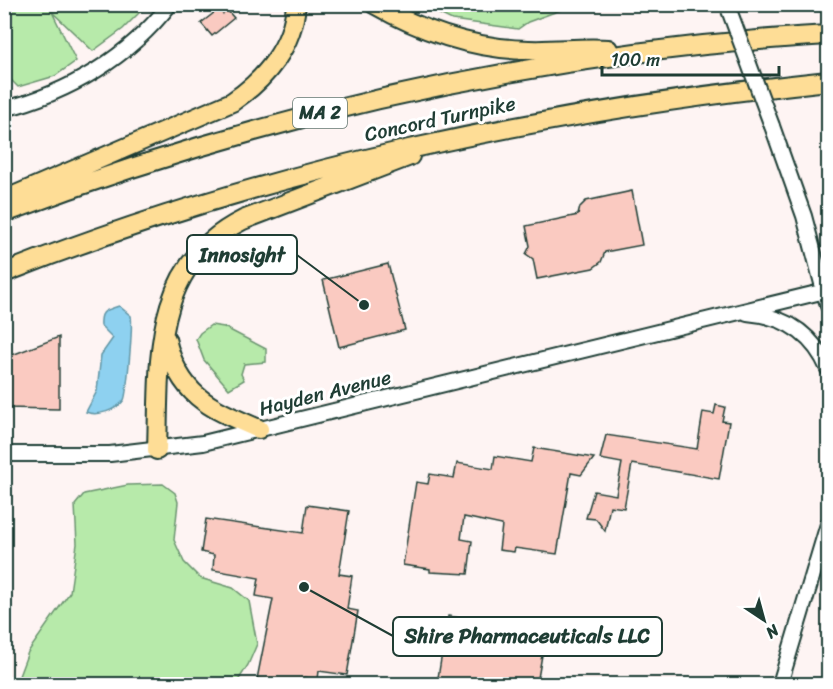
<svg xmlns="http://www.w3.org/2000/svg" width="833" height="689" font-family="Sriracha,sans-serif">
	<rect width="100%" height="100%" fill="#fef4f3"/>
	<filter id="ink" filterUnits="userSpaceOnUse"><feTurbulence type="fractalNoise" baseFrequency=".0167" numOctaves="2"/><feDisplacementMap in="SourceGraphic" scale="12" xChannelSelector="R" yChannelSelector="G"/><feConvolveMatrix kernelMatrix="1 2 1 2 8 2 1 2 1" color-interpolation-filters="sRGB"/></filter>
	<g filter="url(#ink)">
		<!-- green -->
		<path fill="#b7eaaa" stroke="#6b946f" stroke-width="1.5" d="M5,4H147V5L123,29L93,51L52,12L76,61L55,76L18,87L5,74Z
			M421,5V4L574,5L528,22L518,29L452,20Z
			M211,325L224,327L266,349V362L244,364L241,374L244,380L229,389L204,360L196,339L200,333Z
			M163,484L175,493L178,502L174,540L184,562L200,578L233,588L249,601L257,644L248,665L236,684H16L28,652L70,592L77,544L75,505L84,494L128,485Z"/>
		<!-- water -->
		<path fill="#8ed1f0" stroke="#6296a5" stroke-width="1.5" d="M119,306L131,316C133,326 127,394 124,400C117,410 97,417 86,412L97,391L101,355L113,338L101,326C100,310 105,311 119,306Z"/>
		<!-- building -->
		<path fill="#facac1" stroke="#1f3d34" stroke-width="1.5" d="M219,9L223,14L227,10L234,18L212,36L201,23Z
			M632,191L642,245L605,252L601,262L593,268L537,279L533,259L526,254L530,246L526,226L578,215L580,207L586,201Z
			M388,264L405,330L339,347L323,280Z
			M59,337V409L4,408V358Z
			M716,405L725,407L722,421L729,422L719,479L632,464L624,508L610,506L605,531L596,519L586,518L594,491L616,495L622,463L600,459L606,435L697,449L703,412L714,414Z
			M534,448L594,458L581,475L571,473L557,554L515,548L514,552L499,550L502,525L464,517L461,539L472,541L468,574L430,572V569L403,565L416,482L428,484L430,474L454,478L457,463L493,469L495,456L531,462Z
			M307,505L349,511L339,574L352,576L347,609L358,611L347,675L319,671L318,679L304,677L303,684H273L274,681L257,679L273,599L256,596L259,578L213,570L214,555L201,552L206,519L303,533Z
			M448,616L546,632L537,684H437Z"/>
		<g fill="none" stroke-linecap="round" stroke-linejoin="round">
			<!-- secondary casing -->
			<g stroke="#1f3d34" stroke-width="18">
				<path id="secondary" d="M4,109C69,93 129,57 170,4
					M772,126L804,216L828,306
					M747,313C785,316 813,334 828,369
					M4,454H110L203,443L825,291
					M780,684L828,524"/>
			</g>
			<!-- highway casing -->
			<g stroke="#1f3d34" stroke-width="22">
				<path id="highway" d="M374,4C421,31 475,49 529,50C556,51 582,47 608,49
					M4,200L232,102C266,79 293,46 296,4
					M4,213C269,113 546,51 828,35
					M4,273C269,168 546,111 828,81
					M166,339C179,396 210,408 259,429
					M157,450C160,362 150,266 243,220L410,156"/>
			</g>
			<!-- secondary -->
			<use href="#secondary" stroke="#fff" stroke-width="14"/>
			<!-- highway -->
			<use href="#highway" stroke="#fedd96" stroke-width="18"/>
			<!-- secondary-bridge casing -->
			<g stroke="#1f3d34" stroke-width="18" stroke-linecap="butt">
				<path id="secondary-bridge" d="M729,10L772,126"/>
			</g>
			<!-- secondary-bridge -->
			<use href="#secondary-bridge" stroke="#fff" stroke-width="14"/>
		</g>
	</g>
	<g text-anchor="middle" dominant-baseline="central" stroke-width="6" stroke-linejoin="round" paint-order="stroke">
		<!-- shield labels -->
		<rect fill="#fff" stroke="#627771" stroke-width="1.5" x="293" y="98" width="54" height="30" rx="4.5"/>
		<g font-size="18" font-weight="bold" fill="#1f3d34">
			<text x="320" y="113">MA 2</text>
		</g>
		<!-- street labels -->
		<g font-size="20" fill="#1f3d34" stroke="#fff">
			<text transform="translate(440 119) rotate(-12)">Concord Turnpike</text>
			<text transform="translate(325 393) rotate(-14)">Hayden Avenue</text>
		</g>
	</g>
	<!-- callouts -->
	<path fill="none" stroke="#1f3d34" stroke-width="2" d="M364 305L297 255M304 587L393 636"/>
	<g fill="#1f3d34" stroke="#fff" stroke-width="2">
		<circle cx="364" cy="305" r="6"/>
		<circle cx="304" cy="587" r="6"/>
	</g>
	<g fill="#fff" stroke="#1f3d34" stroke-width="2">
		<rect x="187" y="235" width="110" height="39" rx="6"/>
		<rect x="393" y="617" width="269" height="39" rx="6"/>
	</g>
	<g font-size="21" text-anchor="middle" font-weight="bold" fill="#1f3d34">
		<text x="242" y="262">Innosight</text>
		<text x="527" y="643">Shire Pharmaceuticals LLC</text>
	</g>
	<!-- margin -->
	<rect width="833" height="689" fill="none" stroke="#fff" stroke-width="24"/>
	<rect x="12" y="12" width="809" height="665" fill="none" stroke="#1f3d34" stroke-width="2" filter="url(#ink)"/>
	<!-- north arrow -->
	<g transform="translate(764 620) rotate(144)" stroke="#ffffff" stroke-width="4.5" paint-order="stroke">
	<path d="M0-4.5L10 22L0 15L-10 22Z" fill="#1f3d34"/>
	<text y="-9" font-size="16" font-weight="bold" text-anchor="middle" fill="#1f3d34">N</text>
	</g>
	<!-- scale -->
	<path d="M602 66v9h177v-9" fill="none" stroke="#1f3d34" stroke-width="3"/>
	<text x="611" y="66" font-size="18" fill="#1f3d34" stroke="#ffffff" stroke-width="4.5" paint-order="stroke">100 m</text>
</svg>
